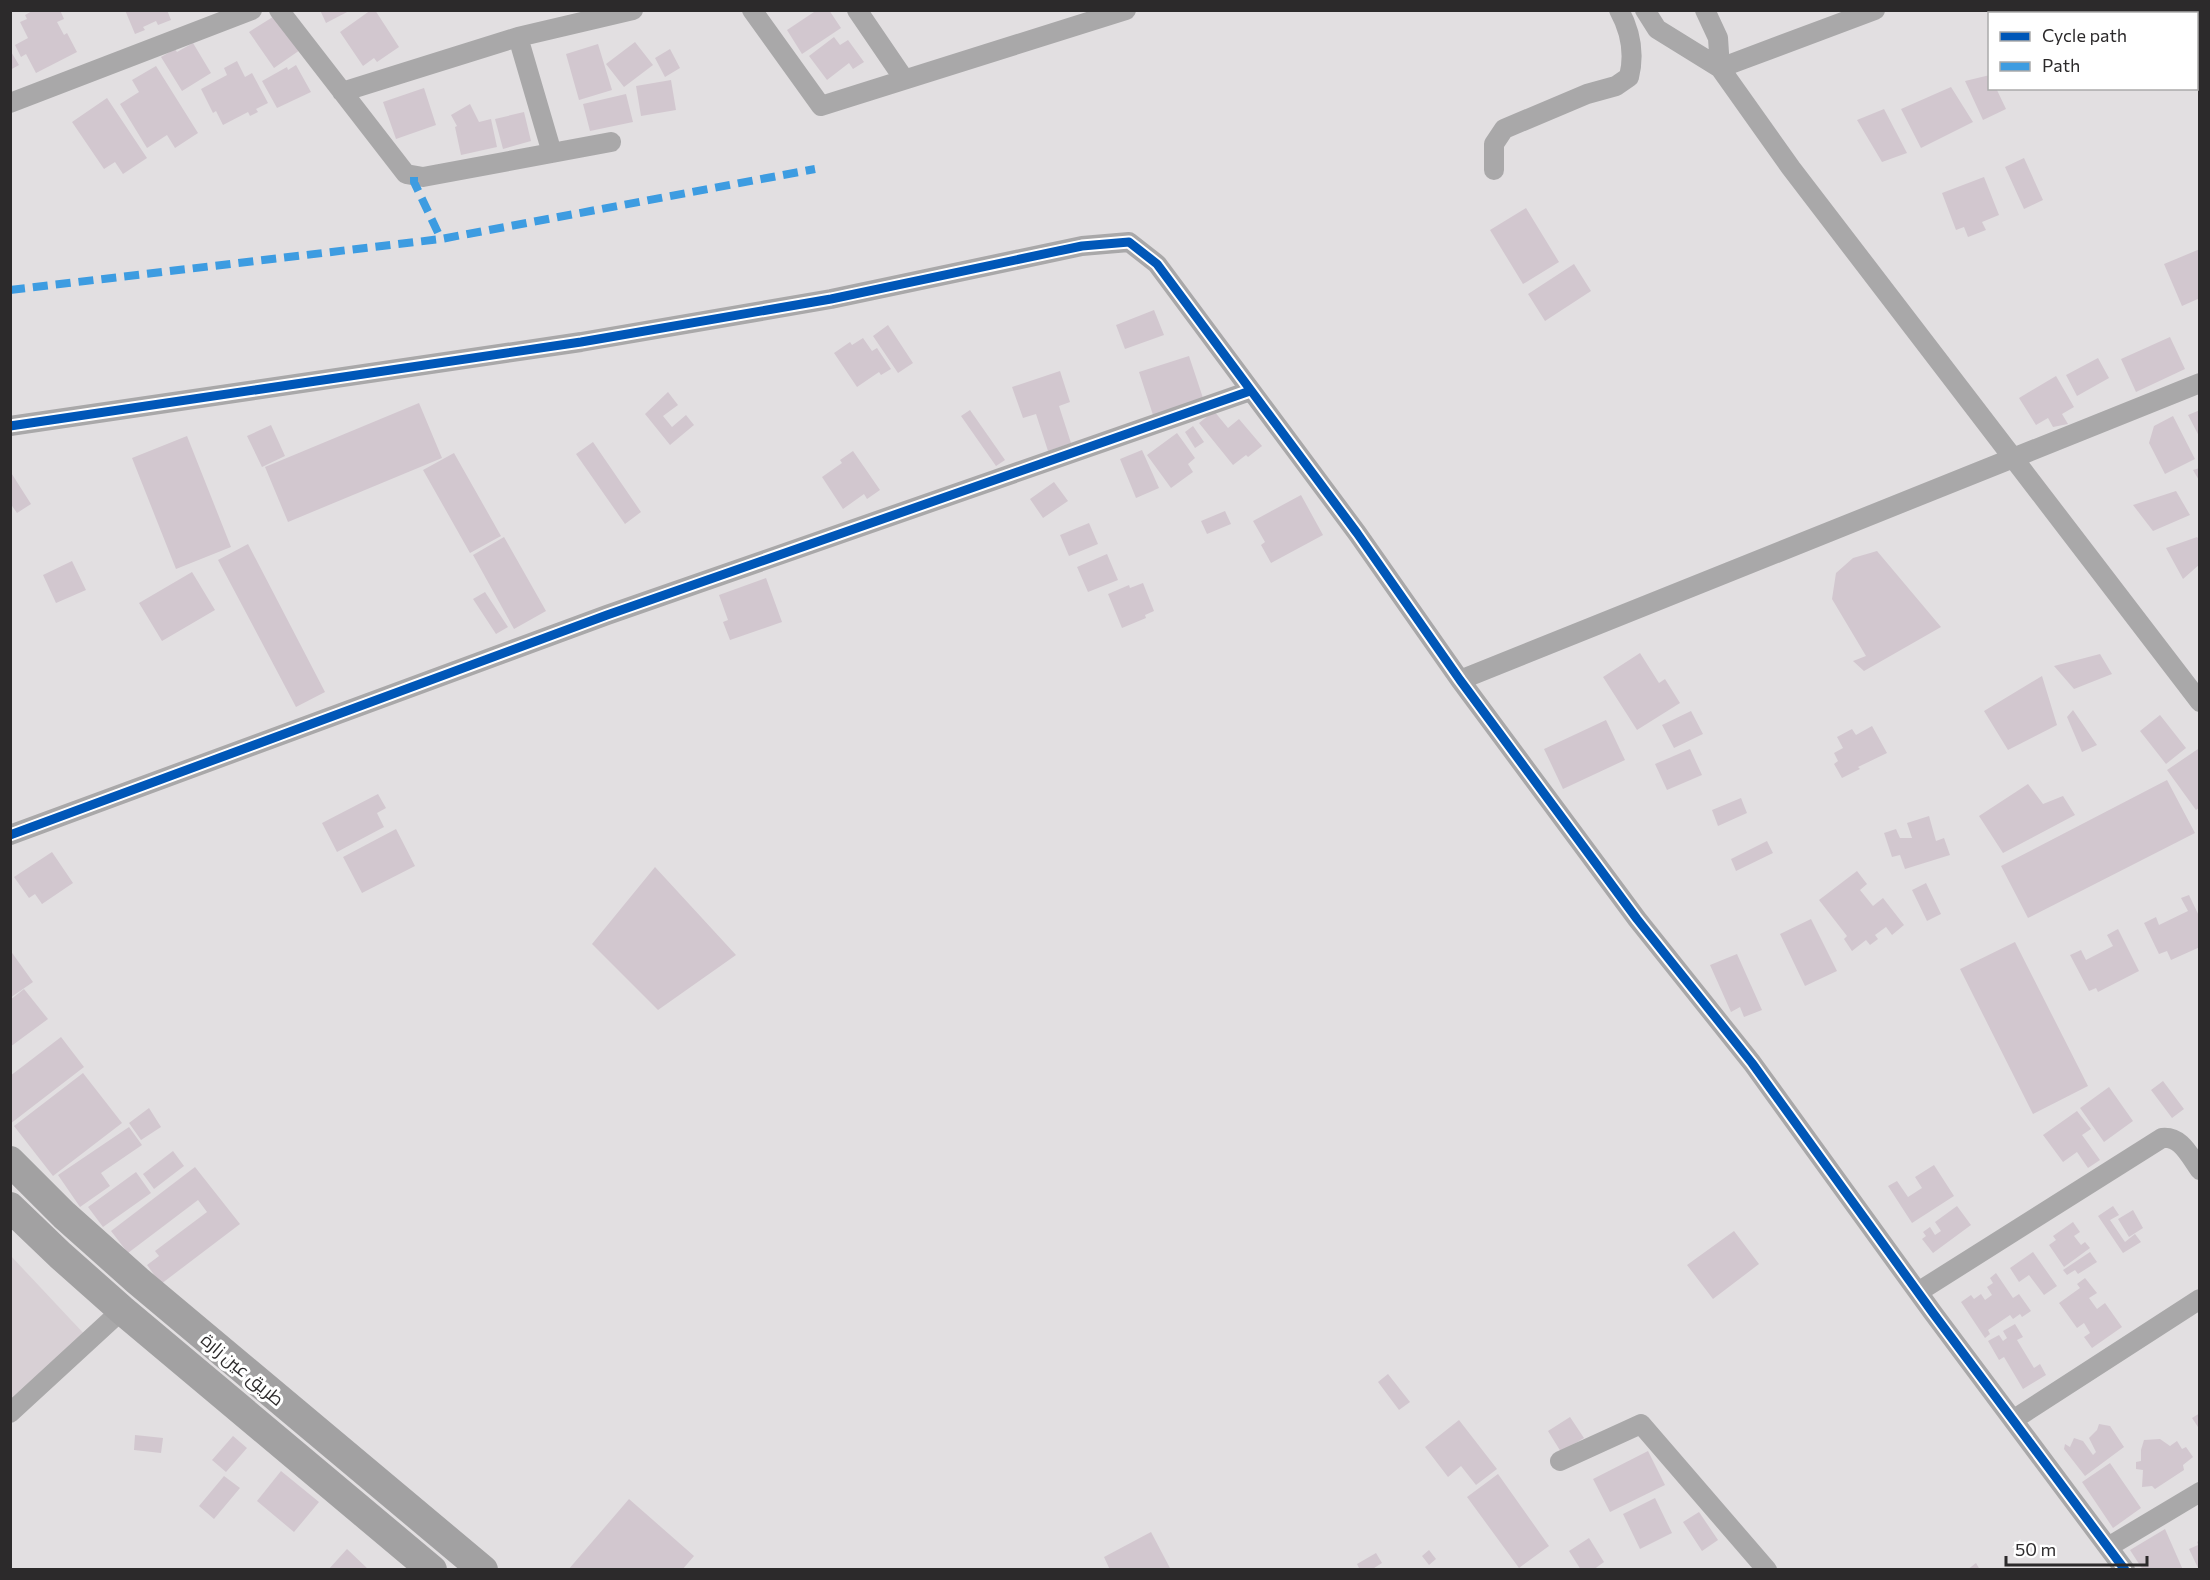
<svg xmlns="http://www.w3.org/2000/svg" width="2210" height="1580" font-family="Commissioner,Cairo,sans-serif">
	<rect width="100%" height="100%" fill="#e2dfe1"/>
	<!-- built -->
	<path fill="#d8d0d5" d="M10,1255L87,1337L10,1406Z"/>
	<!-- building -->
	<path fill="#d2c7cf" d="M34,10H60L64,19L57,22L64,35L67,33L77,52L36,73L26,54L21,57L15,45L28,38L20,22L27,19L25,15Z
		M125,10H167L171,20L158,25L156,21L143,27L145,30L135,34Z
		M320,10H351L326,23Z
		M371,10H375L399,47L377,62L374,58L363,66L340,32Z
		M817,10H829L841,28L802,54L787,30Z
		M276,15L300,50L274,68L249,32Z
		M834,37L840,45L848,40L864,62L853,69L849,63L827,80L809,56Z
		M635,42L653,65L624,87L606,64Z
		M193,43L211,73L182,91L161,57L175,49L177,52Z
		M598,44L612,90L579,100L566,54Z
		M670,49L680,68L665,77L655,58Z
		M10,50L19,65L10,70Z
		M237,61L245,77L252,73L268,103L256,109L258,112L250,116L248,112L223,125L216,111L213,113L201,89L227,75L224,68Z
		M296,65L311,92L277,108L262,81L287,67L288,70Z
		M156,66L198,133L175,148L167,135L147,148L120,104L139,92L132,80Z
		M1990,75V88H1996L2006,109L1983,120L1965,81Z
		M671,80L676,110L641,116L636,86Z
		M1951,87L1973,122L1921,148L1901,109Z
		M424,88L436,125L396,139L383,102Z
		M626,94L633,122L590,131L583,104Z
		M107,98L147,158L123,174L115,162L104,169L72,122Z
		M470,104L479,122L491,119L497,147L461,155L455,127L457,126L451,115Z
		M1884,109L1907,153L1882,162L1857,120Z
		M524,112L531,141L503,149L495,119Z
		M2024,158L2043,200L2024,209L2005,167Z
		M1984,177L1999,215L1982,222L1986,230L1968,237L1964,227L1956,230L1942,193Z
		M1526,208L1559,262L1523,284L1490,230Z
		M2200,249V298L2182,306L2164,264Z
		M1574,264L1591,291L1545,321L1528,294Z
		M1154,310L1164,335L1125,349L1116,325Z
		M888,325L913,363L898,373L873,336Z
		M2170,337L2185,369L2136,392L2121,359Z
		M863,338L872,351L877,348L891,369L881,375L879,372L857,387L834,353L850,342L852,345Z
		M1189,356L1203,398L1153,415L1139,372Z
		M2098,358L2109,378L2077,396L2066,375Z
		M1060,371L1070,402L1059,406L1071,443L1048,451L1036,414L1023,418L1012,387Z
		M2056,376L2074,407L2062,414L2068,424L2053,427L2048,418L2036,425L2019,398Z
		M668,392L678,405L663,416L672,427L686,415L694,425L670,445L645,414Z
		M419,403L442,458L288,522L265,467Z
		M970,410L1005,460L996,466L961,416Z
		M2200,410V438L2188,415Z
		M1214,411L1228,428L1239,419L1262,446L1248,457L1246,455L1233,465L1199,423Z
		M2173,416L2195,459L2165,474L2149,443L2154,426Z
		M271,425L285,456L262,467L247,436Z
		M1193,426L1204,442L1195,448L1185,432Z
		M1177,433L1195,458L1188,464L1193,472L1171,488L1147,455Z
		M187,436L231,547L176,569L132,458Z
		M593,442L641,512L625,524L576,454Z
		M1142,450L1159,488L1136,498L1120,459Z
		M853,451L880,490L867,499L864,494L843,509L822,477L842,463L840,460Z
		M454,453L501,536L470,553L423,470Z
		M2200,468V482L2193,470Z
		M10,471L31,504L17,513L10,503Z
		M1054,482L1068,501L1043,518L1030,499Z
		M2176,491L2190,515L2153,531L2133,505Z
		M1301,495L1323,535L1271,563L1261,545L1265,542L1253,521Z
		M1225,511L1231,524L1207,534L1201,521Z
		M1089,523L1098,544L1069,556L1060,535Z
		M504,537L546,611L514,629L473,555Z
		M2197,537L2200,541V564L2183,579L2166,548Z
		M248,544L325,692L296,707L218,560Z
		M1877,551L1941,627L1864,671L1853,661L1866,656L1832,599L1836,573L1853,558Z
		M1107,554L1118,580L1088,592L1077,567Z
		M72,561L86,590L56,603L43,575Z
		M192,572L215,610L162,641L139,603Z
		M766,578L782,622L730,640L723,622L728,620L719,595Z
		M1143,583L1154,611L1145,615L1146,618L1122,628L1108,594L1129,585L1130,588Z
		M485,592L508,627L496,634L473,599Z
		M1640,653L1659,683L1665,679L1680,703L1637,730L1603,677Z
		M2100,654L2112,674L2074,689L2054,666Z
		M2042,676L2057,725L2008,750L1984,711Z
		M2073,710L2097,745L2082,752L2067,717Z
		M1691,711L1703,734L1674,748L1662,725Z
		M2160,715L2186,748L2166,764L2140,731Z
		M1606,720L1625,760L1563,789L1544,749Z
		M1872,726L1887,753L1858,767L1860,769L1842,778L1834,764L1838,761L1834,753L1843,748L1837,737L1852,729L1856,735Z
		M1690,749L1702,775L1667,790L1655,764Z
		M2198,749L2200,751V807L2196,810L2167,770Z
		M2167,780L2195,833L2028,918L2001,866Z
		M2028,784L2043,804L2063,796L2075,815L2003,853L1979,816Z
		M378,794L386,808L377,813L384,827L337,852L322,823Z
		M1741,798L1747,813L1718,826L1712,810Z
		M1929,816L1936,841L1944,838L1950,855L1905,869L1900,855L1892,857L1884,833L1896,829L1900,838H1912L1907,823Z
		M396,829L415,866L362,893L343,857Z
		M1767,841L1773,853L1736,871L1731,859Z
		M52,852L73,883L42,904L35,894L29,898L14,877Z
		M655,867L736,955L658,1010L592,944Z
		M1857,871L1867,884L1860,890L1873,906L1883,898L1904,925L1892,935L1886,927L1875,935L1878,939L1870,945L1866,940L1852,951L1844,939L1847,936L1819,900Z
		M1926,883L1941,914L1927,921L1912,890Z
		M2189,895L2200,918V947L2171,960L2167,951L2159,954L2144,923L2156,917L2159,925L2188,911L2181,898Z
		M1811,919L1837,971L1805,986L1780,934Z
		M2118,929L2139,971L2098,992L2096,988L2089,991L2070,955L2081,950L2086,960L2113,946L2107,935Z
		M2015,942L2088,1086L2033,1114L1960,969Z
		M10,950L33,982L10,998Z
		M1737,954L1762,1010L1744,1017L1740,1007L1731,1012L1710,965Z
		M24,989L48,1019L10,1047V1000Z
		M61,1037L84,1067L10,1124V1076Z
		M83,1073L122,1123L53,1176L14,1126Z
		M2163,1081L2184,1109L2172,1118L2151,1090Z
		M2109,1087L2133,1121L2104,1142L2080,1108Z
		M149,1108L161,1127L141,1140L129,1123Z
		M2077,1111L2091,1129L2082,1135L2100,1160L2088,1168L2077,1152L2063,1162L2043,1135Z
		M129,1127L142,1145L101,1173L110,1186L80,1207L58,1175Z
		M173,1151L184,1166L154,1189L143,1174Z
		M1934,1165L1954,1196L1912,1223L1888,1186L1897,1181L1908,1197L1922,1188L1915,1177Z
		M195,1167L240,1224L161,1284L147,1265L159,1256L155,1251L207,1212L198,1200L128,1253L111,1231Z
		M136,1172L151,1193L103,1227L88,1207Z
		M1957,1206L1971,1225L1933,1253L1922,1239L1926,1236L1923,1232L1930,1227L1935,1235L1941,1231L1935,1222Z
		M2113,1206L2119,1215L2110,1220L2125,1242L2135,1234L2141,1242L2123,1253L2098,1216Z
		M2133,1210L2143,1228L2129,1237L2118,1219Z
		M2073,1222L2080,1232L2074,1236L2081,1245L2085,1242L2090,1248L2064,1267L2049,1245L2056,1240L2053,1236Z
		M1734,1231L1759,1264L1713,1299L1687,1265Z
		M2033,1252L2057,1286L2044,1295L2029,1275L2019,1282L2010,1268Z
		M2090,1252L2097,1262L2078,1274L2075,1270L2067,1275L2063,1270Z
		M1996,1273L2013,1298L2019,1294L2031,1311L2022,1317L2020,1314L2013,1319L2010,1315L1988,1330L1990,1334L1985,1338L1961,1302L1971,1295L1974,1299L1981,1294L1985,1300L1992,1295L1987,1287L1993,1283L1990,1278Z
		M2085,1278L2097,1293L2089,1298L2097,1309L2105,1303L2122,1327L2092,1348L2084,1337L2090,1333L2084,1323L2077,1328L2059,1303L2080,1288L2077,1284Z
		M2015,1324L2023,1337L2017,1340L2034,1368L2040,1364L2046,1375L2023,1389L2004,1357L1999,1360L1988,1341L1999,1335L2003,1341L2007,1338L2003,1331Z
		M1388,1374L1410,1402L1399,1410L1378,1382Z
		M2200,1413V1430L2192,1418Z
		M1570,1417L1584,1438L1561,1452L1548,1431Z
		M1459,1420L1497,1469L1476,1485L1461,1466L1448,1477L1425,1447Z
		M2099,1424L2110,1426L2124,1447L2085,1476L2064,1449L2065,1444L2070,1447L2074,1438L2083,1441L2093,1455L2096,1452L2089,1438L2097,1430Z
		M135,1435L163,1438L161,1453L134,1450Z
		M233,1436L247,1448L226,1472L212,1460Z
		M2160,1439L2170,1446L2177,1441L2182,1449L2186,1447L2193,1457L2183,1465L2184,1470L2155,1489L2152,1486L2142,1487L2143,1470L2136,1469V1462L2141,1461V1450L2144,1440Z
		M1648,1451L1665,1485L1610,1512L1593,1479Z
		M2110,1463L2141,1508L2113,1528L2082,1482Z
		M281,1471L319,1502L294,1532L257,1501Z
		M1498,1474L1549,1546L1519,1568L1467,1497Z
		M224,1476L240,1488L214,1519L199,1506Z
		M1655,1498L1672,1533L1640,1549L1623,1514Z
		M629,1499L694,1556L682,1570H568Z
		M1699,1512L1718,1540L1702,1551L1683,1522Z
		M2165,1529L2183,1570H2143L2130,1550Z
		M1151,1532L1171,1570H1110L1104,1557Z
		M1589,1538L1604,1562L1593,1570H1581L1569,1551Z
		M2200,1540V1570H2199L2189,1549L2198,1545L2197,1542Z
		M347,1549L369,1570H328Z
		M1429,1550L1436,1559L1429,1565L1422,1556Z
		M1376,1553L1382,1563L1371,1570H1360L1357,1564Z
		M1976,1563L1980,1570H1967Z"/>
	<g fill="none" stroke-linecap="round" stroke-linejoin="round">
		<!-- street -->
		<path stroke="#a9a8a9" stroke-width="20" d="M279,10L406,174L423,177L611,142
			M752,10L821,106L1126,10
			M857,10L904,79
			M1645,10L1657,29L1720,68L1791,168L2200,702
			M1705,10L1718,38L1720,68
			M518,37L552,153
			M1720,68L1875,10
			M342,92L518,37L633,10
			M10,103L252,10
			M1494,170V144L1504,129L1587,94L1616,86L1629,77C1635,53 1631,32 1619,10
			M10,426L581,342L831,299L1082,246L1129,242L1157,264L1357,533L1460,680L1637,919L1752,1063L1933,1313L2125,1570
			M1460,680L2200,383
			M10,835L607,615L1250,391
			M1918,1292L2162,1138C2181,1136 2189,1155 2200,1170
			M10,1413L122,1310
			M2013,1420L2200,1299
			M1560,1461L1641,1424L1767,1570
			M2108,1547L2200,1492"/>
		<!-- primary -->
		<path stroke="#a2a1a2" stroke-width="30" d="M10,1161L64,1215L138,1281L483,1570
			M10,1207L60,1255L122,1310L432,1570"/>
		<!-- quiet -->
		<path stroke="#3d9ce1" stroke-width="8" stroke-dasharray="15 8" stroke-linecap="butt" d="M414,177V182L441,239
			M10,290L441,239L815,169"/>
		<!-- cycleway casing -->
		<g stroke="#fff" stroke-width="13">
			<path id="cycleway" d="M10,426L581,342L831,299L1082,246L1129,242L1157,264L1357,533L1460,680L1637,919L1752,1063L1933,1313L2125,1570
				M10,835L607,615L1250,391"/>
		</g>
		<!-- cycleway -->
		<use href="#cycleway" stroke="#0057b8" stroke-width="9"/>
	</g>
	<g text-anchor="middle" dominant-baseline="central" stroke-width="6" stroke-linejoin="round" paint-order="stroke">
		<!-- street labels -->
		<g font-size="18" fill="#2c2a2b" stroke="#fff">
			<text transform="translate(243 1369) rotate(40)">طريق عين زارة</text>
		</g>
	</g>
	<!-- border -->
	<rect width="2210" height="1580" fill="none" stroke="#2c2a2b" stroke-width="24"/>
	<!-- legend -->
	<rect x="1988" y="12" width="210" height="78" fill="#ffffff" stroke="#abaaaa" stroke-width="1.5"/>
	<rect x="2000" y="32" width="30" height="9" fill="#0057b8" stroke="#abaaaa" stroke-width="1.5"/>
	<text x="2042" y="42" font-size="18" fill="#2c2a2b">Cycle path</text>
	<rect x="2000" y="62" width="30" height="9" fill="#3d9ce1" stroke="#abaaaa" stroke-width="1.5"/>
	<text x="2042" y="72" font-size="18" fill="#2c2a2b">Path</text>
	<!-- scale -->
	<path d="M2006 1556v9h141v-9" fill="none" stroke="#2c2a2b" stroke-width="3"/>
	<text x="2015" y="1556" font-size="18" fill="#2c2a2b" stroke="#ffffff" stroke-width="4.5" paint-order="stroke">50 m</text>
</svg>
